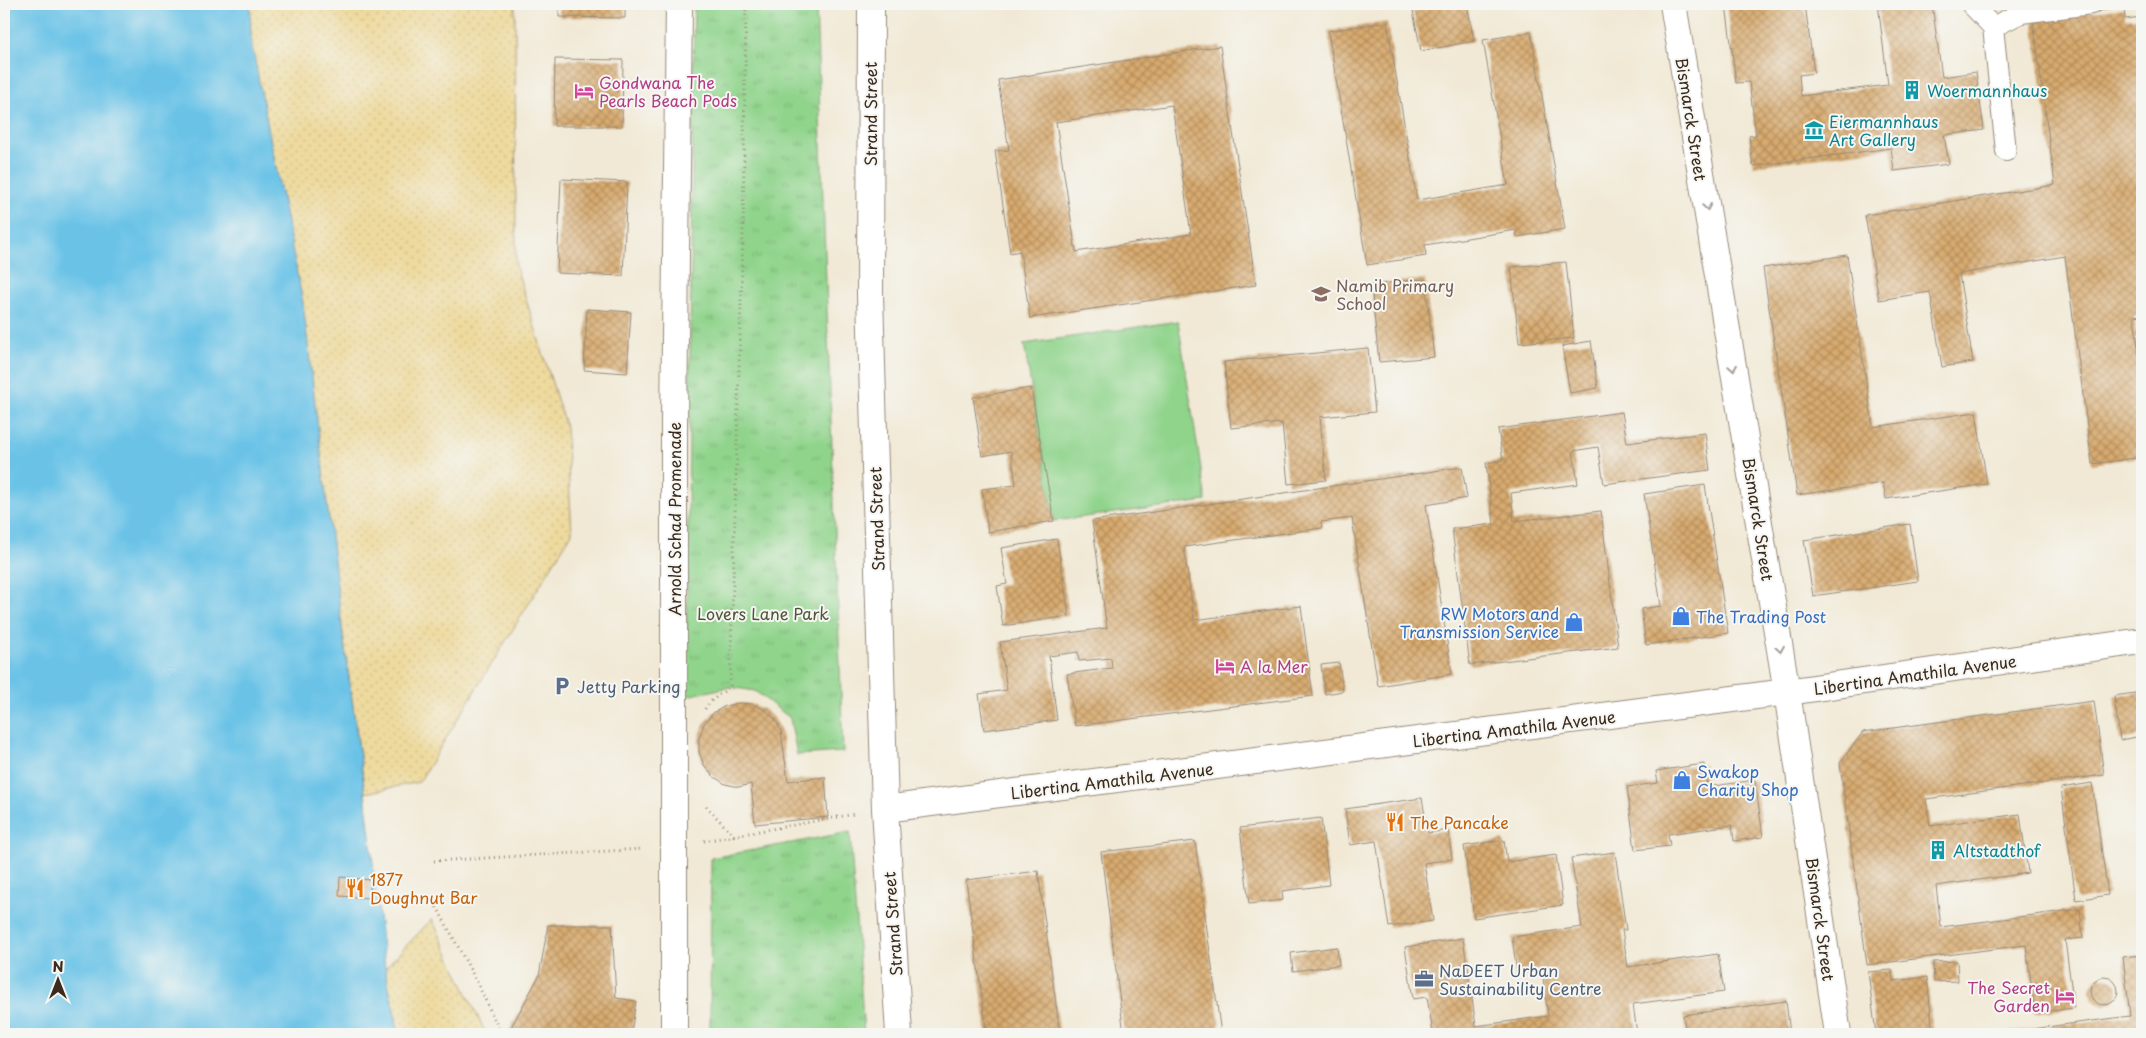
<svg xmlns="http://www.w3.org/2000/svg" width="2146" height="1038" font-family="'Playpen Sans',sans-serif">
	<defs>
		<pattern id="sand-dots" width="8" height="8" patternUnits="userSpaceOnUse" patternTransform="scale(1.25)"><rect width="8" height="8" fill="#eeda9e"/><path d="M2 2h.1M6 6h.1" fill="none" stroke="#cdbb88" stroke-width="1.8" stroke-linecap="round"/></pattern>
		<pattern id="park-tufts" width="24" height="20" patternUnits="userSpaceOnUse" patternTransform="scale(1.25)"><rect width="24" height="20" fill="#90d48c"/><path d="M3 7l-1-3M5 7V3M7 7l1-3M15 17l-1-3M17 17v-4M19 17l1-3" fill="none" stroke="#7db678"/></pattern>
		<pattern id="building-cross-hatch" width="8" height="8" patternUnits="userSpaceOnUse" patternTransform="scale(1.25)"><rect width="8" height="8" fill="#d8ab6f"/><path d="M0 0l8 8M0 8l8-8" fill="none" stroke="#b08b5b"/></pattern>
	</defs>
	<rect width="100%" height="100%" fill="#f6f6f2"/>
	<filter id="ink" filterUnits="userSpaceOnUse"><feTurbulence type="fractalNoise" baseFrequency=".02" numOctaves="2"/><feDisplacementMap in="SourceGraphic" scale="10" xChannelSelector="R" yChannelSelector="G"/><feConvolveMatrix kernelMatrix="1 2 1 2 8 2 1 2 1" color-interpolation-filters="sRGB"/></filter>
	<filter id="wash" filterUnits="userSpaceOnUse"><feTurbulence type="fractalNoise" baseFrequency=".0096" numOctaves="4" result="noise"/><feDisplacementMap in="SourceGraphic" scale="20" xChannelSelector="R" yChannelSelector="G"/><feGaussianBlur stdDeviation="1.12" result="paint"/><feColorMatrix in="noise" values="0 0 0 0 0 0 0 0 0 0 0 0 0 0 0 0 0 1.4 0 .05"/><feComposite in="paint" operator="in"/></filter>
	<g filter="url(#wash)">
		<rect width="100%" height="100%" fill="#f1e9d5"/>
		<!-- grass -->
		<path fill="#90d48c" stroke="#667f55" d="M1178,321L1206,501L1054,521L1024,344Z"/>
		<!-- sand -->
		<path fill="url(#sand-dots)" stroke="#94825e" d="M250,4H515L516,267L566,428L572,533L419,782L365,793L342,627L251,41Z
			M432,919L486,1034H399L385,968Z"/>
		<!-- park -->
		<path fill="url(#park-tufts)" stroke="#667f55" d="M694,4H816L843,752L797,755L790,718L755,691L730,687L686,696Z
			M850,832L864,1034H710L711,858Z"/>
		<!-- water -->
		<path fill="#6ac3e7" stroke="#527682" d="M4,4H250L251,41L303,303L342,627L365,793L385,968L399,1034H4Z"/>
		<g id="blocks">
			<!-- building -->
			<path fill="url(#building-cross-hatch)" fill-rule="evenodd" d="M559,4H625V18L559,17Z
				M1449,4H1467L1474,41L1421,51L1413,11Z
				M1726,4H1805L1814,73L1799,75L1801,96L1888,85L1878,4H1932L1942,77L1976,72L1984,130L1944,135L1949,164L1894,171L1891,148L1753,166L1749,136L1756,135L1749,82L1736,83Z
				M2124,8L2125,19L2142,17V315L2134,316L2142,379V457L2092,464L2065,256L1959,274L1973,362L1942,367L1930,292L1879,300L1865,215L2055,185L2033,19Z
				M1387,22L1417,200L1508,185L1483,40L1531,32L1565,229L1517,237L1516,230L1425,245L1426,256L1367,265L1328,31Z
				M1220,46L1256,285L1030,318L1020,251L1010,253L995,151L1009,150L998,80ZM1172,105L1191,234L1076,252L1056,122Z
				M555,59L623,60L622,126H554Z
				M561,179L627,182L623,276L557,273Z
				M1847,255L1873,427L1976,412L1987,484L1886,499L1883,483L1797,495L1763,268Z
				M1566,262L1574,338L1519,343L1511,267Z
				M1425,279L1434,357L1379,362L1371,285Z
				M587,309L631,312L627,373L584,370Z
				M1591,341L1598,388L1570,393L1562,346Z
				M1368,348L1375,412L1320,417L1326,480L1288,484L1282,423L1231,428L1224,362Z
				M1031,388L1054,521L988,532L982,489L1016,485L1011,451L982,456L973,397Z
				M1622,412L1627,443L1705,433L1710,470L1604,484L1598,447L1573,451L1578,484L1511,493L1514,521L1601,511L1618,647L1470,665L1452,529L1494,524L1486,463L1503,460L1498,429Z
				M1462,467L1467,498L1426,505L1452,674L1378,686L1352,518L1321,522L1322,528L1184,547L1194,620L1301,606L1313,696L1075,726L1067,674L1112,668L1111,658L1079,661L1078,652L1049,656L1057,720L984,730L979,694L1007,690L1000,642L1107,628L1092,521Z
				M1705,485L1728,633L1646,645L1641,609L1661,606L1644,494Z
				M1910,524L1918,581L1813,596L1804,540Z
				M1057,539L1069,616L1003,626L997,586L1007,584L1001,548Z
				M1339,663L1343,691L1325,694L1321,665Z
				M2142,692V736L2120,740L2114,696Z
				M2094,701L2104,775L1926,799L1930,826L2020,814L2028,873L1936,886L1941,927L2080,909L2083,938L2065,940L2074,1008L2035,1013L2026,945L1867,965L1840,763L1863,732Z
				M739,703L752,704L765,710L775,719L781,731L788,781L825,777L828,817L755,824L751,784L739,787L725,784L713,776L704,765L699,752V738L704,724L713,713L725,706Z
				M1704,764L1707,787L1755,780L1763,837L1734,841L1732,825L1668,834L1670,846L1635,850L1627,787L1658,783L1656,771Z
				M2092,783L2108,895L2076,900L2061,788Z
				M1422,798L1428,833L1448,830L1452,859L1424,863L1433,921L1389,927L1376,841L1350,845L1345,809Z
				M1321,818L1329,885L1282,891L1283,900L1249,904L1240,828Z
				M1504,840L1507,862L1556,855L1563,905L1474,918L1464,846Z
				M1195,841L1221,1034H1124L1101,852Z
				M1615,852L1626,930H1622L1628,967L1718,954L1724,992L1633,1004L1637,1034H1429L1433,1033L1427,997L1413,999L1405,947L1463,938L1476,1026L1548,1016L1542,970L1517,974L1512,937L1582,927L1571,858Z
				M1038,871L1060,1034H987L966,880Z
				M340,877L371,880L369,898L339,896Z
				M548,925H612L616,998L636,1001L631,1034H513L509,1031L539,976Z
				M1337,947L1339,965L1293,971L1291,953Z
				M2142,955V1034H1994L2130,1016L2123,957Z
				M1957,961L1958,981L1934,982L1933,962Z
				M1892,970L1893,981L1927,977L1933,1034H1876L1868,972Z
				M2090 991a14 14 0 1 1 28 0a14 14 0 1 1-28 0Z
				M1786,1001L1790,1034H1686L1683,1015Z"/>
		</g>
	</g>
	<g filter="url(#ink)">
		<use href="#blocks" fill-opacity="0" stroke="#968a7a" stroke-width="1"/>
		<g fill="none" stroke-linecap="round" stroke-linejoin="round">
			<!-- pedestrian casing -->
			<g stroke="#968a7a" stroke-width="22">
				<path id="pedestrian" d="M1971,4L1993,27L2021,13L2091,4
					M1993,27L2006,151"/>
			</g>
			<!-- minor casing -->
			<g stroke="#968a7a" stroke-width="28">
				<path id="minor" d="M871,4L870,295L885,809L899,1034
					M1673,4L1787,692L1838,1034
					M885,809L1787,692L2142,641
					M674,1034V422L679,4"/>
			</g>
			<!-- path -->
			<path stroke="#968a7a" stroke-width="3" stroke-dasharray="1 4" stroke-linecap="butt" d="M705,709L710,702L730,687L743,230L746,4
				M706,806L734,836
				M704,841L855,814
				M434,861L643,849
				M432,898L479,986L501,1034"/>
			<!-- pedestrian -->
			<use href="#pedestrian" stroke="#fff" stroke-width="20"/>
			<!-- minor -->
			<use href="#minor" stroke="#fff" stroke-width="26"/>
		</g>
		<!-- one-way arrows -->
		<defs><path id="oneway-chevron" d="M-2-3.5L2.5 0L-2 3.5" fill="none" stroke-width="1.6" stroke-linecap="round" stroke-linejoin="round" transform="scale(1.25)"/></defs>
		<g stroke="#a79f9a">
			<use href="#oneway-chevron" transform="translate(1707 207) rotate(81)"/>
			<use href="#oneway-chevron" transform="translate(1733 368) rotate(81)"/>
			<use href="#oneway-chevron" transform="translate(1780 649) rotate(81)"/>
		</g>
	</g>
	<!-- icons -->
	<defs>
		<g id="building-bare" transform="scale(1.5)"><path d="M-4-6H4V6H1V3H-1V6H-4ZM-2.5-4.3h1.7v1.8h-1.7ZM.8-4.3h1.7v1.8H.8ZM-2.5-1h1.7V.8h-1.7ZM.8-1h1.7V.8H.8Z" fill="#0f9aa8" stroke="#f6f6f2" stroke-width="2.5" paint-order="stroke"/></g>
		<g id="hotel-bare" transform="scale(1.5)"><path d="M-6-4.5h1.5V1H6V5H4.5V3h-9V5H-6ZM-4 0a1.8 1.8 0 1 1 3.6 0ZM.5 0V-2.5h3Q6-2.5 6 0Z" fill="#d1479c" stroke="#f6f6f2" stroke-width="2.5" paint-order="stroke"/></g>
		<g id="museum-bare" transform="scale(1.5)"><path d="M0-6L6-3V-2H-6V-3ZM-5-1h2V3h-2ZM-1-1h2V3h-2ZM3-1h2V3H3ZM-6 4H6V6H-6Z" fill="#0f9aa8" stroke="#f6f6f2" stroke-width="2.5" paint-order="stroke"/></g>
		<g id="school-bare" transform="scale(1.5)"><path d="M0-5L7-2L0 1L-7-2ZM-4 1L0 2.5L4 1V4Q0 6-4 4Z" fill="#8d6e63" stroke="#f6f6f2" stroke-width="2.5" paint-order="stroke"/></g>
		<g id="shop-bare" transform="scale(1.5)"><path d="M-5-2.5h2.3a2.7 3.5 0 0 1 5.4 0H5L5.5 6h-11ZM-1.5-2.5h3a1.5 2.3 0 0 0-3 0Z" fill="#3f7fe0" stroke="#f6f6f2" stroke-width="2.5" paint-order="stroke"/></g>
		<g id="parking-bare" transform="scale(1.5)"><path d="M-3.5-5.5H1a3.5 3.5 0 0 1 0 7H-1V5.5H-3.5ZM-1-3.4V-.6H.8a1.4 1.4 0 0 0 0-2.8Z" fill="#5c6f8a" stroke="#f6f6f2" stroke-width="2.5" paint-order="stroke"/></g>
		<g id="restaurant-bare" transform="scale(1.5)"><path d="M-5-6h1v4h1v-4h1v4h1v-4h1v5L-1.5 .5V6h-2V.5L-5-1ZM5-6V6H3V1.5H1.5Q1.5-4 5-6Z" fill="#e8710a" stroke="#f6f6f2" stroke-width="2.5" paint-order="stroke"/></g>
		<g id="office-bare" transform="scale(1.5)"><path d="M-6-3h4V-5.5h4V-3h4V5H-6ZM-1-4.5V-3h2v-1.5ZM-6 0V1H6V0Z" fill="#5c6f8a" stroke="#f6f6f2" stroke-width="2.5" paint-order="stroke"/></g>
	</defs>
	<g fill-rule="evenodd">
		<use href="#building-bare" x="1912" y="90"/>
		<use href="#hotel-bare" x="584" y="91"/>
		<use href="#museum-bare" x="1814" y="130"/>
		<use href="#school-bare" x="1321" y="294"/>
		<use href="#shop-bare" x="1681" y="616"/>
		<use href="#shop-bare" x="1574" y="622"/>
		<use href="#hotel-bare" x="1225" y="666"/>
		<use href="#parking-bare" x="562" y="686"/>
		<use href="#shop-bare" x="1682" y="780"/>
		<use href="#restaurant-bare" x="1395" y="822"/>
		<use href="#building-bare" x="1938" y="850"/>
		<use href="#restaurant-bare" x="355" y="888"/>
		<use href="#office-bare" x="1424" y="979"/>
		<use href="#hotel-bare" x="2065" y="996"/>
	</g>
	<g text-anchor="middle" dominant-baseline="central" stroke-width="4" stroke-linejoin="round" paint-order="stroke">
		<!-- hotel labels -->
		<g font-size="16" fill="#b23c85" stroke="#f6f6f2" text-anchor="start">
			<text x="599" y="82">Gondwana The<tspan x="599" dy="18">Pearls Beach Pods</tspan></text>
			<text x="1240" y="666">A la Mer</text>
			<text x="2050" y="987" text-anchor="end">The Secret<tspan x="2050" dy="18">Garden</tspan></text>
		</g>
		<!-- culture labels -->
		<g font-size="16" fill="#0d838f" stroke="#f6f6f2" text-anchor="start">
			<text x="1927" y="90">Woermannhaus</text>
			<text x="1829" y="121">Eiermannhaus<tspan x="1829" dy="18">Art Gallery</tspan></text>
			<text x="1953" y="850">Altstadthof</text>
		</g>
		<!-- street labels -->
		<g font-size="16" fill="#3b2a1e" stroke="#f6f6f2">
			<text transform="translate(870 114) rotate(-90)">Strand Street</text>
			<text transform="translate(1692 119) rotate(81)">Bismarck Street</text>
			<text transform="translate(674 519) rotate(-90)">Arnold Schad Promenade</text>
			<text transform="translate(876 519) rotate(-92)">Strand Street</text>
			<text transform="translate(1759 519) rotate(81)">Bismarck Street</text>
			<text transform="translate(1915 674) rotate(-8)">Libertina Amathila Avenue</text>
			<text transform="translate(1514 728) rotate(-7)">Libertina Amathila Avenue</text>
			<text transform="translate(1112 780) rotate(-7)">Libertina Amathila Avenue</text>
			<text transform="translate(1821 919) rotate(82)">Bismarck Street</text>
			<text transform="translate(892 924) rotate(-94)">Strand Street</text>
		</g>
		<!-- education labels -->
		<g font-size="16" fill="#785e54" stroke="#f6f6f2" text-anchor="start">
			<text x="1336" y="285">Namib Primary<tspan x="1336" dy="18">School</tspan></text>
		</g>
		<!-- park labels -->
		<g font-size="16" fill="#50543a" stroke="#f6f6f2">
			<text x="763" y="613">Lovers Lane Park</text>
		</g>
		<!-- shop labels -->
		<g font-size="16" fill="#366cbe" stroke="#f6f6f2" text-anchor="start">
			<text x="1559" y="613" text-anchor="end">RW Motors and<tspan x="1559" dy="18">Transmission Service</tspan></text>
			<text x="1696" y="616">The Trading Post</text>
			<text x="1697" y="771">Swakop<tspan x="1697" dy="18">Charity Shop</tspan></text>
		</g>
		<!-- service labels -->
		<g font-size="16" fill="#4e5e75" stroke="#f6f6f2" text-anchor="start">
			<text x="577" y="686">Jetty Parking</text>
			<text x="1439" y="970">NaDEET Urban<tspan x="1439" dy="18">Sustainability Centre</tspan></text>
		</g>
		<!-- food labels -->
		<g font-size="16" fill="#c56008" stroke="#f6f6f2" text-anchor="start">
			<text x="1410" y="822">The Pancake</text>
			<text x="370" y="879">1877<tspan x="370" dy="18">Doughnut Bar</tspan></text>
		</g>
	</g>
	<!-- margin -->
	<rect width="2146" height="1038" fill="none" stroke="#f6f6f2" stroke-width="20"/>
	<!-- north arrow -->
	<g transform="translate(58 980)" stroke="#f6f6f2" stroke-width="4" paint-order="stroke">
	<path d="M0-4L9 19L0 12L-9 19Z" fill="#3b2a1e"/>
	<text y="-8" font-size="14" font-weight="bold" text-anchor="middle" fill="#3b2a1e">N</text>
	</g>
</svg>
